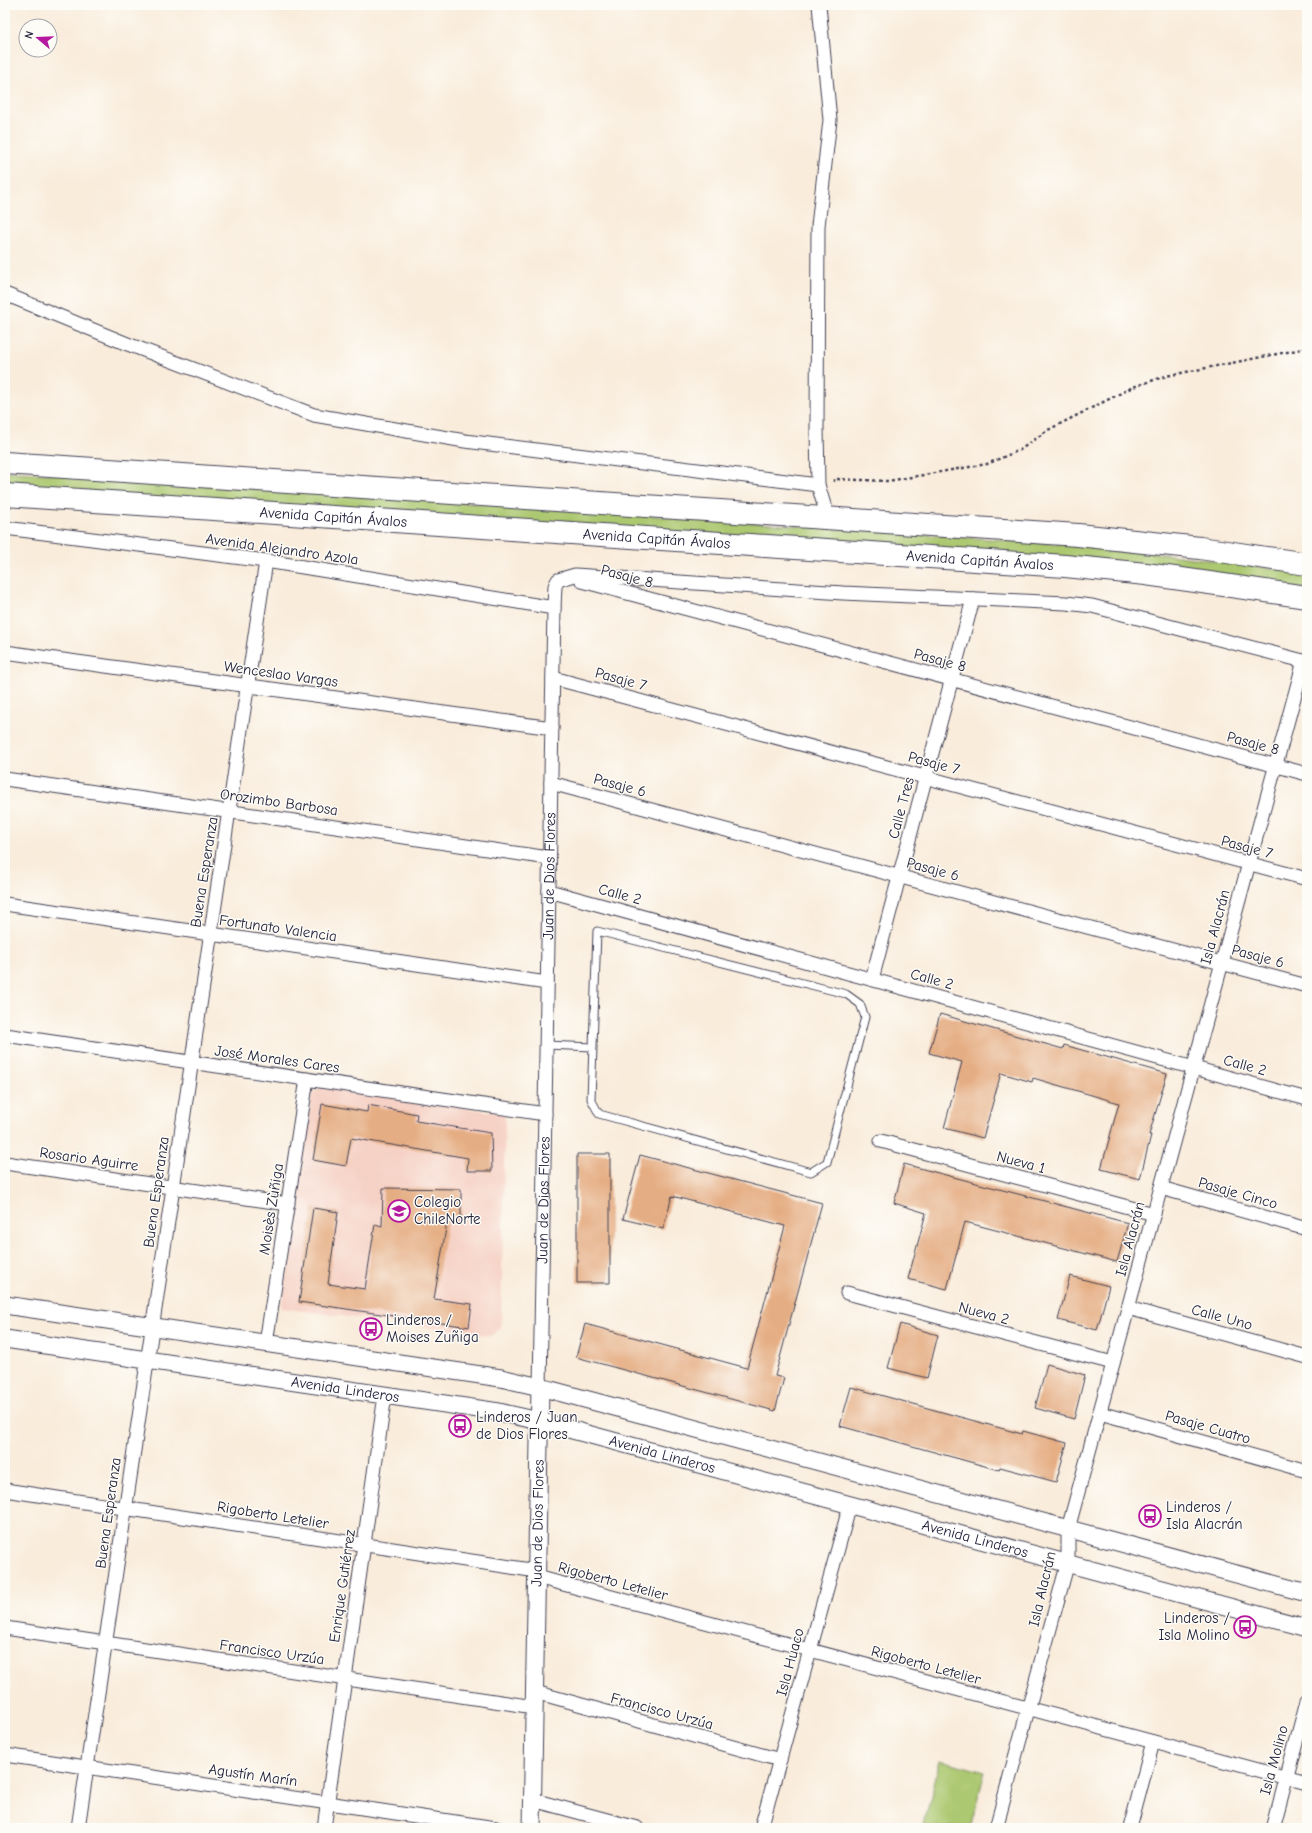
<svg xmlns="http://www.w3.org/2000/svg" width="1312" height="1833" font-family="'Comic Neue',sans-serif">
	<rect width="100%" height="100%" fill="#fdfcf7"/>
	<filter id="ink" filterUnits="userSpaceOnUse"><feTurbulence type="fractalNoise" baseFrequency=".025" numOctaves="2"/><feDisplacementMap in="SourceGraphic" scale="8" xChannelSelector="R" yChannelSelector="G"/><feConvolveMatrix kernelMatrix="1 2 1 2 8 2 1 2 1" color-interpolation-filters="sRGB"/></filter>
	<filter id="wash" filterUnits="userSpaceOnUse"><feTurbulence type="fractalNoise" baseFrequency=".012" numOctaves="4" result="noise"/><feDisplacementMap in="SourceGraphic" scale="16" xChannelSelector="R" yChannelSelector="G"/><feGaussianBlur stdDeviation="0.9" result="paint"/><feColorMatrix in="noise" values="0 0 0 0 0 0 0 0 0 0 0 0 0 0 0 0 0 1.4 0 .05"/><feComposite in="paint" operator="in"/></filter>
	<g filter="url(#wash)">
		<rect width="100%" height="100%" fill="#f9ecdb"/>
		<!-- built -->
		<path fill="#f6d1c5" d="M324,1086L505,1114L501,1327L492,1336L281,1308L312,1093Z"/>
		<!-- green -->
		<path fill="#acc86f" stroke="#677555" d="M5,471L1119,548L1307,573V589L5,488Z
			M940,1760L985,1772L970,1828H923Z"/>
		<g id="blocks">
			<!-- building -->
			<path fill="#e5ad83" d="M940,1014L1063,1049L1064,1045L1167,1074L1149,1135H1151L1140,1179L1101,1169L1119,1103L1033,1078L1032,1082L1001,1073L983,1138L944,1128L962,1062L929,1053Z
				M322,1104L367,1112L368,1105L417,1114L416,1121L491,1133L492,1171H467L468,1158L351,1138L346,1166L313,1160Z
				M577,1154H610V1283H577Z
				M640,1155L822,1203L775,1376L784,1378L775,1411L576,1357L585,1324L747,1368L785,1226L672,1196L663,1229L623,1219Z
				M904,1164L1128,1223L1117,1262L965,1222L947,1289L908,1279L926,1213L894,1203Z
				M383,1188L461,1189V1223L447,1222L434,1299L472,1304L469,1327L299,1302L313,1208L338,1212L328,1284L365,1289L375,1224L382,1226Z
				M1070,1276L1109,1286L1097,1330L1058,1320Z
				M900,1324L938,1335L927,1378L888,1368Z
				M1047,1364L1085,1375L1074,1419L1035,1408Z
				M851,1387L1022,1434L1023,1431L1067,1443L1056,1482L1000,1467L999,1470L840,1426Z"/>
		</g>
	</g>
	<g filter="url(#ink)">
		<use href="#blocks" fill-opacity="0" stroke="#424053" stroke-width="1"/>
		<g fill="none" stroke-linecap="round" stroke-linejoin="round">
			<!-- service casing -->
			<g stroke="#424053" stroke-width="9">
				<path id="service" d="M546,1045L593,1047L591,1099L599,1114L811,1172L827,1162L865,1017L860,1004L846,994L597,931L593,1047"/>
			</g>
			<!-- minor casing -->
			<g stroke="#424053" stroke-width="15">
				<g id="minor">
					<path d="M819,5L830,120L818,226L817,428L818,485L828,518"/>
					<path d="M5,294L125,343L314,415L465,441L818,485"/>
					<path d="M5,528L266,561L554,608"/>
					<path d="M582,581L1307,774"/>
					<path d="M5,652L552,728"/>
					<path d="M553,678L1307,879"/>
					<path d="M5,779L549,858"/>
					<path d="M551,783L1307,986"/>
					<path d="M549,891L1307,1099"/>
					<path d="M5,904L547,983"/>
					<path d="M872,979L973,599"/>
					<path d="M5,1035L545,1114"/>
					<path d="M881,1141L1154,1214"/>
					<path d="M5,1163L288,1204"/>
					<path d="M1161,1188L1307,1229"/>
					<path d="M847,1293L1113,1363"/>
					<path d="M1128,1308L1307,1357"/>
					<path d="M266,1343L307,1079"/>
					<path id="s1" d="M540,1387L554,608L555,586L558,580L575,575L843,593L1066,603L1092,606L1307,662"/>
					<path d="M1100,1413L1307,1471"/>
					<path d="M5,1490L537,1571"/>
					<path d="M537,1577L1307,1783"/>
					<path d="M5,1628L534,1707"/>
					<path d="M535,1692L780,1760"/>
					<path d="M5,1755L496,1828"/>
					<path d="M533,1800L637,1828"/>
					<path d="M78,1828L266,561"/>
					<path d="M324,1828L385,1395"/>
					<path d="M761,1828L850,1505"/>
					<path d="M996,1828L1068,1562V1529L1304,661"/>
					<path d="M1130,1828L1153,1742"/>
					<path d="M1273,1828L1307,1701"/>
				</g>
			</g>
			<!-- tertiary casing -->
			<g stroke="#424053" stroke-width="19">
				<g id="tertiary">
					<path d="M5,1305L501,1378L540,1387L1307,1593"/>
					<path id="s2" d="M5,1339L499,1412L539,1421L1307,1628"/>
					<path id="s3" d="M532,1828L540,1387"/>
				</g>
			</g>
			<!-- trunk casing -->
			<g stroke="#424053" stroke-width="24">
				<g id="trunk">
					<path d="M5,463L1078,535L1200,548L1307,564"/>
					<path id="s4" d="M5,495L1065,566L1146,574L1307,597"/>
				</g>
			</g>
			<!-- path -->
			<path stroke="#424053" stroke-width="2.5" stroke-dasharray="3 3" stroke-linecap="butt" d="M834,482V479L888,481L987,464L1020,450L1048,430L1133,387L1166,376L1307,348"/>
			<!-- service -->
			<use href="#service" stroke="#fff" stroke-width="7"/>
			<!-- minor -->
			<use href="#minor" stroke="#fff" stroke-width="13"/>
			<!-- tertiary -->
			<use href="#tertiary" stroke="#fff" stroke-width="17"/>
			<!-- trunk -->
			<use href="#trunk" stroke="#fff" stroke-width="22"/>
		</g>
	</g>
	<!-- icons -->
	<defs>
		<g id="school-ring" transform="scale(1.15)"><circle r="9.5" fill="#fdfcf7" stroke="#b5179e" stroke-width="1.5"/><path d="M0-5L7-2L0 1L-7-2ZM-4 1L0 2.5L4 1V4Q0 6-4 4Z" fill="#b5179e"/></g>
		<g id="bus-ring" transform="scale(1.15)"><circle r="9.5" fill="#fdfcf7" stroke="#b5179e" stroke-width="1.5"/><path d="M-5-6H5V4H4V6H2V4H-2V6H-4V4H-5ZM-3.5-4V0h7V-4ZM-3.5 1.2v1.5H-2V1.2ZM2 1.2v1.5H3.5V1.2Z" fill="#b5179e"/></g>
	</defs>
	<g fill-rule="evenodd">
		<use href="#school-ring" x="399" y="1211"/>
		<use href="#bus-ring" x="371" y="1329"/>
		<use href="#bus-ring" x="460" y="1426"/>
		<use href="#bus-ring" x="1150" y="1516"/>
		<use href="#bus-ring" x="1245" y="1627"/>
	</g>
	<g text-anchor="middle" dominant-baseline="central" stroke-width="3" stroke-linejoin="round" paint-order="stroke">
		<!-- street labels -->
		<g font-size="15" fill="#22223b" stroke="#fdfcf7">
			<text stroke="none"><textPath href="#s4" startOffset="329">Avenida Capitán Ávalos</textPath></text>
			<text stroke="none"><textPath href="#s4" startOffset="653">Avenida Capitán Ávalos</textPath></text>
			<text transform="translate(282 549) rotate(8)">Avenida Alejandro Azola</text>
			<text stroke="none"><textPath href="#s4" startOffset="977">Avenida Capitán Ávalos</textPath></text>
			<text transform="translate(627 576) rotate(15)">Pasaje 8</text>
			<text transform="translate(940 660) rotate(15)">Pasaje 8</text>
			<text transform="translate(281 674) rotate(8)">Wenceslao Vargas</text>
			<text transform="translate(621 679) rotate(15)">Pasaje 7</text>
			<text transform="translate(1253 743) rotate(15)">Pasaje 8</text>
			<text transform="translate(934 763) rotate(15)">Pasaje 7</text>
			<text transform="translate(620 785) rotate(15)">Pasaje 6</text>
			<text transform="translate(279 802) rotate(8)">Orozimbo Barbosa</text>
			<text transform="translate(901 808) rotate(-75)">Calle Tres</text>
			<text transform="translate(1247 847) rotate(15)">Pasaje 7</text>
			<text transform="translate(933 869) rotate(15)">Pasaje 6</text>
			<text transform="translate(204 872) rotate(-81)">Buena Esperanza</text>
			<text stroke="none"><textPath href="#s1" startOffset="511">Juan de Dios Flores</textPath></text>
			<text transform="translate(620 894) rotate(15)">Calle 2</text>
			<text transform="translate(1215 927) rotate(-75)">Isla Alacrán</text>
			<text transform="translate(278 928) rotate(8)">Fortunato Valencia</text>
			<text transform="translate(1258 956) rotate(15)">Pasaje 6</text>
			<text transform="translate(932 979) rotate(15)">Calle 2</text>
			<text transform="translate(277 1059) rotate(8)">José Morales Cares</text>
			<text transform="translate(1245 1065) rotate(15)">Calle 2</text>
			<text transform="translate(89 1159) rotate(8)">Rosario Aguirre</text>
			<text transform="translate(1021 1162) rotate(15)">Nueva 1</text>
			<text transform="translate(156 1192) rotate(-82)">Buena Esperanza</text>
			<text transform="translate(1238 1193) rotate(16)">Pasaje Cinco</text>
			<text stroke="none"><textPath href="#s1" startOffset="187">Juan de Dios Flores</textPath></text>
			<text transform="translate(271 1209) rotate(-81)">Moisès Zùñiga</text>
			<text transform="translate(1130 1239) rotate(-75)">Isla Alacrán</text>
			<text transform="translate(984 1313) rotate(15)">Nueva 2</text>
			<text transform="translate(1222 1317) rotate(15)">Calle Uno</text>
			<text stroke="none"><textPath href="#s2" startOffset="344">Avenida Linderos</textPath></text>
			<text transform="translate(1208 1427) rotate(16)">Pasaje Cuatro</text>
			<text stroke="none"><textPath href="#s2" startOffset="668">Avenida Linderos</textPath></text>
			<text transform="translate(108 1513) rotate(-82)">Buena Esperanza</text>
			<text transform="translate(273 1515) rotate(9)">Rigoberto Letelier</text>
			<text stroke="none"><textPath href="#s3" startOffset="305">Juan de Dios Flores</textPath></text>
			<text stroke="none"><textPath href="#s2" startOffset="992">Avenida Linderos</textPath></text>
			<text transform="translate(613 1581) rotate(15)">Rigoberto Letelier</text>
			<text transform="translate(342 1586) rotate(-82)">Enrique Gutiérrez</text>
			<text transform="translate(1042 1589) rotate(-77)">Isla Alacrán</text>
			<text transform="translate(272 1652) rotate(8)">Francisco Urzúa</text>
			<text transform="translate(790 1662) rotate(-75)">Isla Huaco</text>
			<text transform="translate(926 1665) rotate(15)">Rigoberto Letelier</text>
			<text transform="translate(662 1711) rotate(15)">Francisco Urzúa</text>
			<text transform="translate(1274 1760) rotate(-75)">Isla Molino</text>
			<text transform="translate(253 1775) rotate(8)">Agustín Marín</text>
		</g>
		<!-- poi labels -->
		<g font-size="15" fill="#22223b" stroke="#fdfcf7" text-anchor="start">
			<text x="414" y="1202">Colegio<tspan x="414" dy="17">ChileNorte</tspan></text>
			<text x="386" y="1320">Linderos /<tspan x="386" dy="17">Moises Zuñiga</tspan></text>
			<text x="476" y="1417">Linderos / Juan<tspan x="476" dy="17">de Dios Flores</tspan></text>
			<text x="1166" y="1507">Linderos /<tspan x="1166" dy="17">Isla Alacrán</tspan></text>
			<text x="1230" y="1618" text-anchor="end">Linderos /<tspan x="1230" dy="17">Isla Molino</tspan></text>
		</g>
	</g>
	<!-- margin -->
	<rect width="1312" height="1833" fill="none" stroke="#fdfcf7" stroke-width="20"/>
	<!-- north arrow -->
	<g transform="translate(38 38) rotate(289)"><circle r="19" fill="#fdfcf7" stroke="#a5a5ac"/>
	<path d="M0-3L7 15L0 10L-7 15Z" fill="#b5179e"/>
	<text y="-6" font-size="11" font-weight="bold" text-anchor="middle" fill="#22223b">N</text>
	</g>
</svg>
